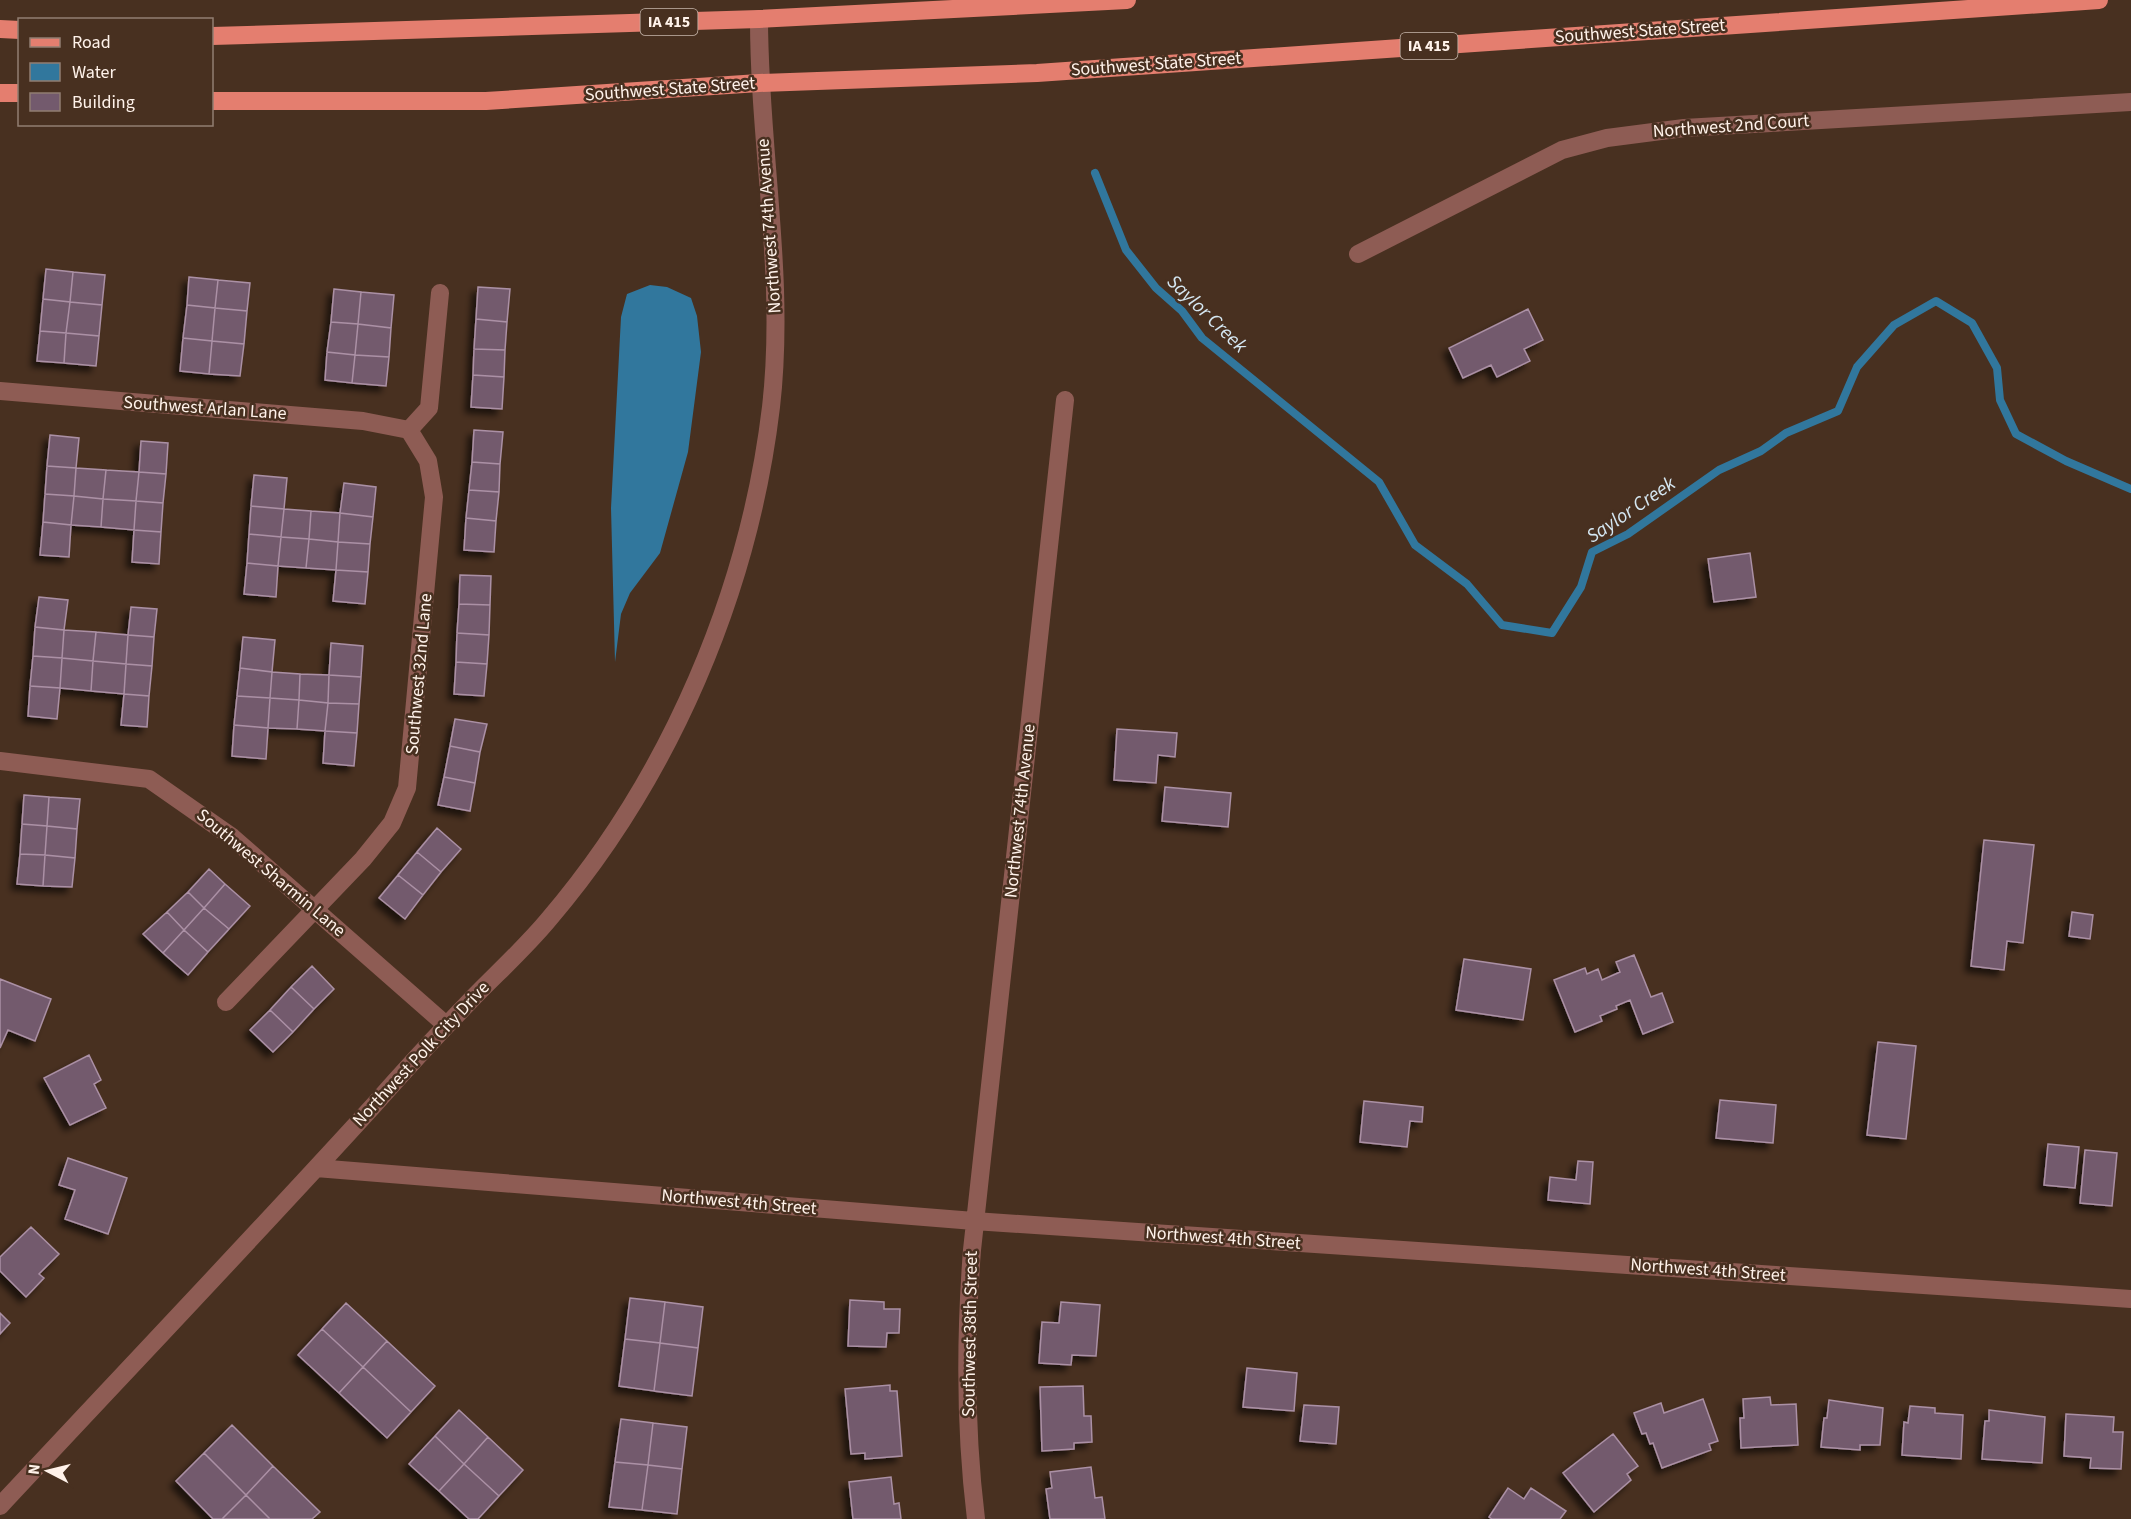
<svg xmlns="http://www.w3.org/2000/svg" width="2131" height="1519" font-family="'Source Sans 3',sans-serif">
	<defs>
		<filter id="shadow"><feDropShadow dx="-5.5" dy="5.5" stdDeviation="3" flood-color="#0009"/></filter>
	</defs>
	<rect width="100%" height="100%" fill="#483020"/>
	<!-- water -->
	<path fill="#31779d" d="M650,285L667,287L691,298L697,316L701,352L688,452L660,553L630,593L621,614L615,662L611,508L621,317L627,294Z"/>
	<g fill="none" stroke-linecap="round" stroke-linejoin="round">
		<!-- stream -->
		<path stroke="#31779d" stroke-width="8" d="M1095,173L1126,250L1156,288L1182,311L1202,338L1379,482L1415,545L1467,584L1502,625L1552,633L1581,587L1592,552L1628,534L1719,470L1761,451L1786,433L1838,411L1857,367L1894,325L1936,301L1972,323L1997,368L2000,400L2016,434L2066,461L2131,489"/>
	</g>
	<!-- building -->
	<path fill="#735a6d" stroke="#ab90a5" stroke-width="1.5" filter="url(#shadow)" d="M46,269L73,272L70,302L43,299Z
		M73,272L105,275L102,305L70,302Z
		M189,277L218,280L215,308L187,305Z
		M218,280L250,283L247,311L215,308Z
		M478,287L510,289L507,322L476,319Z
		M334,289L361,292L358,324L331,322Z
		M361,292L394,295L391,328L358,324Z
		M43,299L70,302L66,333L40,331Z
		M70,302L102,305L99,336L66,333Z
		M187,305L215,308L212,341L183,338Z
		M215,308L247,311L244,344L212,341Z
		M1528,309L1543,340L1524,349L1530,361L1497,377L1491,365L1463,378L1449,348Z
		M476,319L507,322L505,350L474,349Z
		M331,322L358,324L355,355L327,352Z
		M358,324L391,328L389,357L355,355Z
		M40,331L66,333L64,363L37,361Z
		M66,333L99,336L96,366L64,363Z
		M183,338L212,341L209,374L180,371Z
		M212,341L244,344L240,376L209,374Z
		M474,349L505,350L504,377L473,375Z
		M327,352L355,355L352,383L325,380Z
		M355,355L389,357L386,386L352,383Z
		M473,375L504,377L502,409L471,407Z
		M474,430L503,432L500,464L472,462Z
		M50,435L79,438L76,468L47,466Z
		M141,441L168,443L166,474L139,472Z
		M472,462L500,464L499,492L469,490Z
		M47,466L76,468L74,496L45,494Z
		M76,468L106,470L103,499L74,496Z
		M106,470L139,472L136,501L103,499Z
		M139,472L166,474L163,503L136,501Z
		M254,475L287,478L284,509L251,506Z
		M344,483L376,487L373,517L340,513Z
		M469,490L499,492L496,521L466,518Z
		M45,494L74,496L71,525L43,522Z
		M74,496L103,499L101,527L71,525Z
		M103,499L136,501L134,530L101,527Z
		M136,501L163,503L161,532L134,530Z
		M251,506L284,509L281,537L249,534Z
		M284,509L311,511L309,539L281,537Z
		M311,511L340,513L338,542L309,539Z
		M340,513L373,517L370,544L338,542Z
		M466,518L496,521L494,552L464,550Z
		M43,522L71,525L69,557L40,555Z
		M134,530L161,532L159,564L132,562Z
		M249,534L281,537L278,566L247,563Z
		M281,537L309,539L306,568L278,566Z
		M309,539L338,542L336,570L306,568Z
		M338,542L370,544L368,572L336,570Z
		M1750,553L1756,597L1714,602L1708,559Z
		M247,563L278,566L276,597L244,594Z
		M336,570L368,572L365,604L333,601Z
		M460,575L491,576L490,605L459,604Z
		M39,597L68,600L64,630L35,627Z
		M459,604L490,605L489,635L457,633Z
		M131,607L157,609L154,637L128,635Z
		M35,627L64,630L62,658L33,656Z
		M64,630L96,632L93,661L62,658Z
		M96,632L128,635L126,664L93,661Z
		M457,633L489,635L487,664L456,662Z
		M128,635L154,637L152,666L126,664Z
		M243,637L275,640L272,672L240,668Z
		M331,643L363,646L361,677L329,675Z
		M33,656L62,658L60,688L30,686Z
		M62,658L93,661L91,691L60,688Z
		M93,661L126,664L124,694L91,691Z
		M456,662L487,664L484,696L454,694Z
		M126,664L152,666L149,696L124,694Z
		M240,668L272,672L270,698L237,696Z
		M272,672L300,674L299,700L270,698Z
		M300,674L329,675L328,703L299,700Z
		M329,675L361,677L359,704L328,703Z
		M30,686L60,688L57,719L28,716Z
		M124,694L149,696L147,727L121,725Z
		M237,696L270,698L268,728L234,725Z
		M270,698L299,700L297,729L268,728Z
		M299,700L328,703L325,731L297,729Z
		M328,703L359,704L357,733L325,731Z
		M455,719L487,724L480,752L450,746Z
		M234,725L268,728L266,759L232,756Z
		M1117,729L1177,733L1175,757L1158,755L1156,783L1114,780Z
		M325,731L357,733L354,766L323,763Z
		M450,746L480,752L475,783L444,777Z
		M444,777L475,783L470,811L438,805Z
		M1165,787L1231,793L1228,827L1162,821Z
		M24,795L49,797L47,826L22,824Z
		M49,797L80,799L77,829L47,826Z
		M22,824L47,826L45,855L20,854Z
		M47,826L77,829L75,858L45,855Z
		M437,828L461,849L441,872L417,852Z
		M1984,840L2034,845L2023,943L2007,941L2004,970L1971,966Z
		M417,852L441,872L423,895L398,875Z
		M20,854L45,855L43,886L17,884Z
		M45,855L75,858L72,887L43,886Z
		M209,869L225,884L204,908L188,892Z
		M398,875L423,895L405,919L379,898Z
		M225,884L250,906L229,929L204,908Z
		M188,892L204,908L184,930L167,912Z
		M204,908L229,929L208,952L184,930Z
		M167,912L184,930L163,953L143,934Z
		M2072,912L2093,915L2090,939L2069,936Z
		M184,930L208,952L188,975L163,953Z
		M1634,955L1651,997L1662,993L1673,1022L1643,1034L1630,1000L1616,1006L1617,1009L1600,1016L1602,1021L1575,1032L1554,980L1585,968L1587,974L1598,969L1602,980L1620,972L1616,962Z
		M1464,959L1531,969L1523,1020L1456,1010Z
		M312,966L334,989L314,1009L291,987Z
		M0,979L51,999L35,1041L8,1030L0,1048Z
		M291,987L314,1009L293,1032L270,1010Z
		M270,1010L293,1032L273,1052L250,1030Z
		M1878,1042L1916,1046L1906,1139L1867,1135Z
		M89,1055L101,1080L94,1084L106,1108L70,1125L44,1078Z
		M1720,1100L1776,1105L1773,1143L1716,1138Z
		M1364,1101L1423,1107L1422,1122L1410,1121L1407,1147L1360,1142Z
		M2048,1144L2079,1147L2075,1188L2044,1185Z
		M2085,1150L2117,1153L2112,1206L2080,1203Z
		M68,1158L127,1178L108,1234L65,1219L75,1190L59,1185Z
		M1578,1161L1593,1162L1590,1204L1548,1200L1550,1177L1576,1180Z
		M31,1227L59,1254L39,1274L44,1278L26,1297L0,1271V1257Z
		M630,1298L665,1302L660,1343L625,1339Z
		M850,1300L884,1302V1309H900L899,1333H887L886,1347L848,1346Z
		M665,1302L703,1307L698,1348L660,1343Z
		M1061,1302L1100,1305L1096,1356L1072,1355L1071,1365L1039,1363L1042,1322L1059,1323Z
		M346,1303L387,1341L363,1367L322,1329Z
		M0,1313L10,1323L0,1334Z
		M322,1329L363,1367L339,1393L298,1355Z
		M625,1339L660,1343L654,1391L619,1386Z
		M387,1341L435,1386L411,1412L363,1367Z
		M660,1343L698,1348L692,1396L654,1391Z
		M363,1367L411,1412L387,1438L339,1393Z
		M1247,1368L1297,1373L1294,1411L1243,1407Z
		M890,1385V1391H897L902,1456L865,1459V1453L851,1454L845,1389Z
		M1083,1386L1084,1416H1091L1092,1442L1074,1443V1449L1042,1451L1040,1387Z
		M1770,1397L1771,1405L1796,1404L1798,1445L1741,1448L1740,1418H1744L1743,1399Z
		M1703,1399L1718,1441L1709,1444L1711,1450L1662,1468L1653,1443L1650,1444L1646,1433L1642,1434L1634,1413L1661,1403L1664,1413Z
		M1829,1400L1883,1408L1880,1445H1860V1450L1821,1447L1824,1418H1827Z
		M1304,1405L1339,1407L1336,1444L1300,1441Z
		M1910,1406L1935,1408V1413L1963,1415L1961,1459L1902,1455L1904,1422L1908,1423Z
		M459,1410L488,1437L464,1464L435,1436Z
		M1989,1410L2045,1417L2042,1463L1982,1459L1985,1421H1989Z
		M2066,1414L2114,1417L2113,1432H2123L2121,1469L2090,1468L2091,1458L2064,1456Z
		M621,1419L653,1423L648,1465L615,1462Z
		M653,1423L687,1427L682,1469L648,1465Z
		M232,1425L273,1466L246,1495L204,1453Z
		M1613,1434L1638,1466L1627,1474L1631,1480L1594,1512L1563,1473Z
		M435,1436L464,1464L439,1491L409,1464Z
		M488,1437L523,1470L499,1496L464,1464Z
		M204,1453L246,1495L222,1519H213L176,1481Z
		M615,1462L648,1465L642,1510L609,1507Z
		M464,1464L499,1496L478,1519H469L439,1491Z
		M648,1465L682,1469L677,1514L642,1510Z
		M273,1466L320,1512L312,1519H270L246,1495Z
		M1091,1467L1095,1498L1102,1497L1105,1519H1050L1046,1489L1052,1488L1050,1472Z
		M891,1477L894,1504L899,1503L901,1519H853L849,1482Z
		M1508,1488L1524,1499L1531,1488L1566,1511L1560,1519H1492L1489,1517Z
		M246,1495L270,1519H222Z"/>
	<g fill="none" stroke-linecap="round" stroke-linejoin="round">
		<!-- minor -->
		<path stroke="#8e5c54" stroke-width="18" d="M1358,254L1562,150L1607,138L1684,128L2131,102
			M0,391L363,421L409,430
			M0,761L149,779L232,837L446,1025
			M226,1002L363,859L392,823L407,788L434,497L428,461L409,430L429,408L440,293
			M316,1168L974,1221L2131,1299
			M0,1506C125,1372 251,1240 374,1105C405,1070 437,1035 470,1001C496,974 525,948 549,919C670,777 749,592 771,407C786,277 759,149 759,19
			M976,1519C965,1429 965,1341 972,1250L1065,400"/>
		<!-- major -->
		<path stroke="#e47e6f" stroke-width="18" d="M0,29L20,30
			M212,36L759,19L1127,0
			M0,93H20
			M212,101H486L759,83L1037,73L2099,0"/>
	</g>
	<g text-anchor="middle" dominant-baseline="central" stroke-width="5" stroke-linejoin="round" paint-order="stroke">
		<!-- shield labels -->
		<g fill="#483020" stroke="#c8b8ad" stroke-width="1.5">
			<rect x="640.5" y="9" width="57" height="26" rx="4.5"/>
			<rect x="1400.5" y="33" width="57" height="26" rx="4.5"/>
		</g>
		<g font-size="16" font-weight="bold" fill="#fff2ea">
			<text x="669" y="22">IA 415</text>
			<text x="1429" y="46">IA 415</text>
		</g>
		<!-- street labels -->
		<g font-size="18" fill="#fff2ea" stroke="#483020">
			<text transform="translate(1640 31) rotate(-4)">Southwest State Street</text>
			<text transform="translate(1156 64) rotate(-4)">Southwest State Street</text>
			<text transform="translate(670 89) rotate(-4)">Southwest State Street</text>
			<text transform="translate(1731 126) rotate(-4)">Northwest 2nd Court</text>
			<text transform="translate(769 226) rotate(-94)">Northwest 74th Avenue</text>
			<text transform="translate(205 408) rotate(4)">Southwest Arlan Lane</text>
			<text transform="translate(419 674) rotate(-85)">Southwest 32nd Lane</text>
			<text transform="translate(1020 811) rotate(-84)">Northwest 74th Avenue</text>
			<text transform="translate(271 873) rotate(40)">Southwest Sharmin Lane</text>
			<text transform="translate(421 1054) rotate(-47)">Northwest Polk City Drive</text>
			<text transform="translate(739 1202) rotate(5)">Northwest 4th Street</text>
			<text transform="translate(1223 1238) rotate(4)">Northwest 4th Street</text>
			<text transform="translate(1708 1270) rotate(4)">Northwest 4th Street</text>
			<text transform="translate(970 1334) rotate(-89)">Southwest 38th Street</text>
		</g>
		<!-- water labels -->
		<g font-size="20" font-style="italic" fill="#d5e7f2" stroke="#483020">
			<text transform="translate(1207 314) rotate(44)">Saylor Creek</text>
			<text transform="translate(1631 510) rotate(-34)">Saylor Creek</text>
		</g>
	</g>
	<!-- legend -->
	<rect x="18" y="18" width="195" height="108" fill="#483020" stroke="#917e71" stroke-width="1.5"/>
	<rect x="30" y="38" width="30" height="9" fill="#e47e6f" stroke="#917e71" stroke-width="1.5"/>
	<text x="72" y="48" font-size="18" fill="#fff2ea">Road</text>
	<rect x="30" y="63" width="30" height="18" fill="#31779d" stroke="#917e71" stroke-width="1.5"/>
	<text x="72" y="78" font-size="18" fill="#fff2ea">Water</text>
	<rect x="30" y="93" width="30" height="18" fill="#735a6d" stroke="#917e71" stroke-width="1.5"/>
	<text x="72" y="108" font-size="18" fill="#fff2ea">Building</text>
	<!-- north arrow -->
	<g transform="translate(48 1471) rotate(277)" stroke="#483020" stroke-width="4.5" paint-order="stroke">
	<path d="M0-4.5L10 22L0 15L-10 22Z" fill="#fff2ea"/>
	<text y="-9" font-size="16" font-weight="bold" text-anchor="middle" fill="#fff2ea">N</text>
	</g>
</svg>
